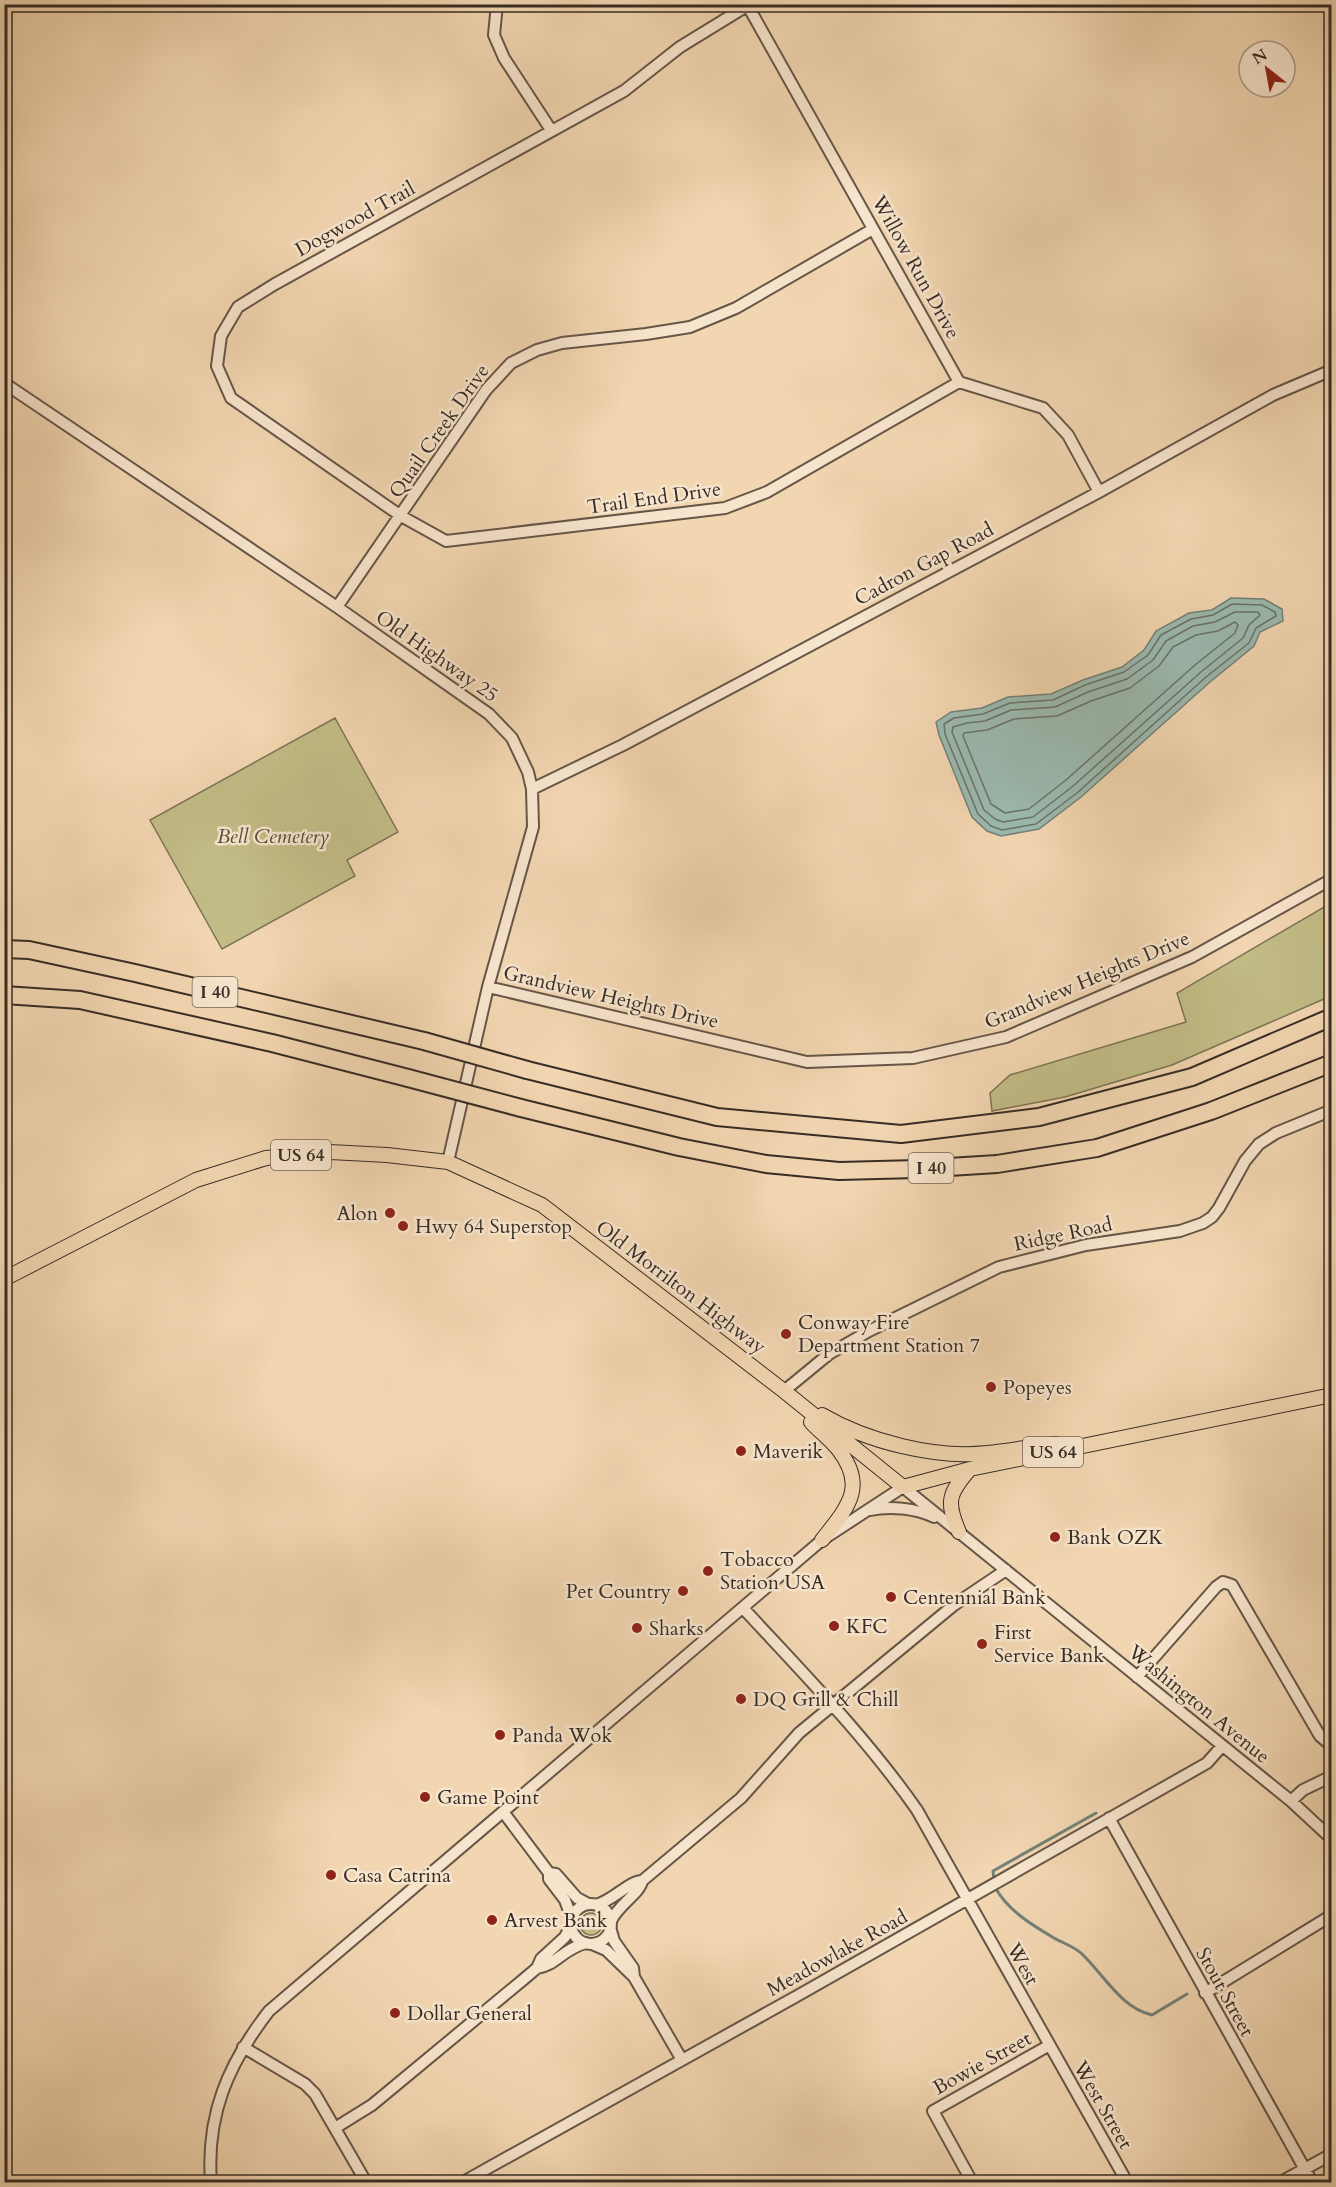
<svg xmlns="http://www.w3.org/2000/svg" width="1336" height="2187" font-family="Cardo,serif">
	<rect width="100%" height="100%" fill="#f2d6b1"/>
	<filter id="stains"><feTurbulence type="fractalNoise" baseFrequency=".00333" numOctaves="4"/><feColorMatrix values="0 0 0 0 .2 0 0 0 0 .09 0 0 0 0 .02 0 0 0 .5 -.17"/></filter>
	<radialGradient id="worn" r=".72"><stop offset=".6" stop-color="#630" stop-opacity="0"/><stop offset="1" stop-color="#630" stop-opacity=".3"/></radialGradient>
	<!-- green -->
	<path fill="#c2bc86" stroke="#7c7456" stroke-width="1.5" d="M335,718L398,832L347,860L355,876L222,949L150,820Z
		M1331,903V996L1172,1065L1065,1097L992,1111L990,1093L1010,1075L1186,1022L1177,993Z
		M580 1924a11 11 0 1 1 22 0a11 11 0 1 1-22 0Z"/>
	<!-- water -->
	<path fill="#9bb9af" stroke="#738178" stroke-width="1.5" d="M1231,598L1264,599L1282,609L1283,621L1260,632L1254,646L1210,682L1081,797L1039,829L1001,836L987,831L972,817L939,735L936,722L951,712L982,708L1008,697L1051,694L1083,680L1122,667L1144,650L1156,631L1189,613L1212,610Z"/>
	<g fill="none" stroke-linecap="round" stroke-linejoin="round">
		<!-- shore -->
		<path stroke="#69726a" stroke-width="1.5" d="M1232,604L1262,605L1275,612L1276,616L1256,628L1249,643L1206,677L1077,793L1036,824L1002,830L991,826L978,814L945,734L944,724L954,718L983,714L1010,703L1053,700L1085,685L1124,672L1148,655L1161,635L1191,619L1213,615Z
			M1235,612H1258L1260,615L1249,625L1243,638L1201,672L1072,787L1033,817L1003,822L995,819L984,810L952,732L953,727L967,723L985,721L1011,710L1055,707L1088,692L1127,679L1153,660L1166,641L1193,626L1215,622Z
			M1235,622L1238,625L1235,633L1195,665L1066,780L1029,809L1005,813L991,804L963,736L964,733L987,730L1014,719L1057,716L1091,701L1130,688L1159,666L1173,647L1196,635L1218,631Z"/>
		<!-- stream -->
		<path stroke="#738178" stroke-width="3" d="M994,1880L993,1871L1096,1813
			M995,1887C1007,1910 1032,1925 1054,1938C1063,1943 1075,1947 1082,1954C1104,1975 1121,2008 1152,2015L1187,1994"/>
		<!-- minor casing -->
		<g stroke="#665648" stroke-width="14">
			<path id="minor" d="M497,4L494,35L504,58L551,130
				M750,4L680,47L624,91L275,284L238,307L221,336L217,366L231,398L401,516L446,541L725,508L767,492L959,382
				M748,6L959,382L1043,408L1068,435L1099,492
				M4,383L337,607L489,714L512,738L528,772L532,789L533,827L488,987L448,1162
				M337,607L486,390L511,363L537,350L562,343L646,334L690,327L736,308L873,229
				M532,789L623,745L1099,492L1273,395L1332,370
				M488,987L807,1062L913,1058L1006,1037L1192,957L1332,879
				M784,1391L829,1354L869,1331L999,1267L1086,1245L1180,1231L1203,1223L1212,1217L1219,1208L1245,1161L1259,1144L1276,1133L1332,1110
				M870,1510C890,1506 915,1508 934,1517
				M743,1608C803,1673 866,1737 917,1810L1127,2182
				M1137,1677L1216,1587L1223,1582L1232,1585L1320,1736L1332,1746
				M1291,1801L1303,1790L1332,1776
				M504,1813L549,1873V1879L565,1900L572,1919
				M1109,1818L1312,2182
				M549,1873L556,1874L577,1898L588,1904
				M571 1924a20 20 0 1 1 40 0a20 20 0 1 1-40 0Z
				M596,1905C614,1900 629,1881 642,1881
				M611,1921C618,1905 640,1893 642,1881L741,1798L799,1733L954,1605L1006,1570
				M610,1927L614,1941L633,1968L634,1977L682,2060
				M592,1944L606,1950L634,1977
				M537,1968C555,1966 564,1948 586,1943
				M1205,1993L1332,1915
				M243,2047L305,2084L315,2094L366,2182
				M335,2128L372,2105L524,1979L537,1968L541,1959L565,1937L571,1925
				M211,2182C206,2115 228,2064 269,2011L822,1540L903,1487L1291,1801L1332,1839
				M463,2182L797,1996L1207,1763L1222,1746
				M972,2182L933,2111L1048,2046
				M1281,2182L1332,2154"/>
		</g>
		<!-- major casing -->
		<g stroke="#372c25" stroke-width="16">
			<path id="major" d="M4,1279L196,1180L266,1158L330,1152L387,1155L448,1162L542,1205L784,1391L903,1487L970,1469L1332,1395
				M822,1415C866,1441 935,1459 987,1453C1010,1451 1033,1446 1056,1444
				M811,1422C819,1431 830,1439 838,1449C868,1487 847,1508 822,1540
				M959,1532C946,1502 948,1494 970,1469"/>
		</g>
		<!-- highway casing -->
		<g stroke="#372c25" stroke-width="20">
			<path id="highway" d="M4,949L29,950L135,973L424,1041
				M4,995L80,1000L272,1043L408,1078
				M527,1070L717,1117L901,1134L1039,1117L1192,1077L1332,1017
				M521,1108L679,1147L766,1164L839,1171L917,1169L997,1164L1097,1148L1211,1111L1332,1063"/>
		</g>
		<!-- minor -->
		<use href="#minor" stroke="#f7e4cc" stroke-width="10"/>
		<!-- major -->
		<use href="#major" stroke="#f2d6b1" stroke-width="14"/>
		<!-- highway -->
		<use href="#highway" stroke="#f2d6b1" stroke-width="16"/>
		<!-- highway-bridge casing -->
		<g stroke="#372c25" stroke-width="20" stroke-linecap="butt">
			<path id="highway-bridge" d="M424,1041L527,1070
				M408,1078L521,1108"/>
		</g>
		<!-- highway-bridge -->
		<use href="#highway-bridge" stroke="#f2d6b1" stroke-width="16"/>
	</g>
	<!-- markers -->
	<g fill="#8f2418" stroke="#f7e4cc" stroke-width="2">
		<circle cx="390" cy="1213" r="6"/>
		<circle cx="403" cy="1226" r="6"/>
		<circle cx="786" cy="1334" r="6"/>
		<circle cx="991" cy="1387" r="6"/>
		<circle cx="741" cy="1451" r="6"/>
		<circle cx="1055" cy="1537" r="6"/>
		<circle cx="708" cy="1571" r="6"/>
		<circle cx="683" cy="1591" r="6"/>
		<circle cx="891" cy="1597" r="6"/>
		<circle cx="834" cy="1626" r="6"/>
		<circle cx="637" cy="1628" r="6"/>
		<circle cx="982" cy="1644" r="6"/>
		<circle cx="741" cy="1699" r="6"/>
		<circle cx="500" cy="1735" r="6"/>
		<circle cx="425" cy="1797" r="6"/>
		<circle cx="331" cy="1875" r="6"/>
		<circle cx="492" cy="1920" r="6"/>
		<circle cx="395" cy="2013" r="6"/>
	</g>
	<g text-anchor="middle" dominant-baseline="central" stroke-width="5" stroke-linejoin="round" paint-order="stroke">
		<!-- shield labels -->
		<g fill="#f7e4cc" stroke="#716357" stroke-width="1.5">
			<rect x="192.5" y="977" width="45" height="30" rx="4.5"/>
			<rect x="271" y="1140" width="60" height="30" rx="4.5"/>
			<rect x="908.5" y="1153" width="45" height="30" rx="4.5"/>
			<rect x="1023" y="1437" width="60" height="30" rx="4.5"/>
		</g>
		<g font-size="18" font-weight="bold" fill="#372c25">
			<text x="215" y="992">I 40</text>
			<text x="301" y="1155">US 64</text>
			<text x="931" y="1168">I 40</text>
			<text x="1053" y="1452">US 64</text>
		</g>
		<!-- street labels -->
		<g font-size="20" fill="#372c25" stroke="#f7e4cc">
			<text transform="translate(355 219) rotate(-29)">Dogwood Trail</text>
			<text transform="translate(916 267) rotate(61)">Willow Run Drive</text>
			<text transform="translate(439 431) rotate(-55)">Quail Creek Drive</text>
			<text transform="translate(654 498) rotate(-8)">Trail End Drive</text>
			<text transform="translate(924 564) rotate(-28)">Cadron Gap Road</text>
			<text transform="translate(437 656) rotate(35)">Old Highway 25</text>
			<text transform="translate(1087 980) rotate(-23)">Grandview Heights Drive</text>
			<text transform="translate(611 997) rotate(13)">Grandview Heights Drive</text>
			<text transform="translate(1063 1234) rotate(-12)">Ridge Road</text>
			<text transform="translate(681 1287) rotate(37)">Old Morrilton Highway</text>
			<text transform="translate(1199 1704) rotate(39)">Washington Avenue</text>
			<text transform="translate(837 1953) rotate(-29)">Meadowlake Road</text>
			<text transform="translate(1023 1964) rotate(61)">West</text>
			<text transform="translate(1225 1992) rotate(61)">Stout Street</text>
			<text transform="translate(982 2063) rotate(-29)">Bowie Street</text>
			<text transform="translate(1103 2105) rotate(60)">West Street</text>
		</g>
		<!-- park labels -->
		<g font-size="20" font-style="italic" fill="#534938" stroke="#f7e4cc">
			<text x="273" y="836">Bell Cemetery</text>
		</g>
		<!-- poi labels -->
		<g font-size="20" fill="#372c25" stroke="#f7e4cc" text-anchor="start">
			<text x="378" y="1213" text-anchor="end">Alon</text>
			<text x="415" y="1226">Hwy 64 Superstop</text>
			<text x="798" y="1322">Conway Fire<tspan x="798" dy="23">Department Station 7</tspan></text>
			<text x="1003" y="1387">Popeyes</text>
			<text x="753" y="1451">Maverik</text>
			<text x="1067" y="1537">Bank OZK</text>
			<text x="720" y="1559">Tobacco<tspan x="720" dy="23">Station USA</tspan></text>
			<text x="671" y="1591" text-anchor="end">Pet Country</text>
			<text x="903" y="1597">Centennial Bank</text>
			<text x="846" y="1626">KFC</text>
			<text x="649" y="1628">Sharks</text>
			<text x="994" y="1632">First<tspan x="994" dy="23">Service Bank</tspan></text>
			<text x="753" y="1699">DQ Grill &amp; Chill</text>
			<text x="512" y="1735">Panda Wok</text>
			<text x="437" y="1797">Game Point</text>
			<text x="343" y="1875">Casa Catrina</text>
			<text x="504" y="1920">Arvest Bank</text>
			<text x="407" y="2013">Dollar General</text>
		</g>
	</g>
	<!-- margin -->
	<rect width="1336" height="2187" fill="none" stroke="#f2d6b1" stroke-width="24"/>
	<rect x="6" y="6" width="1324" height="2175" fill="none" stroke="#372c25" stroke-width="3"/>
	<rect x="12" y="12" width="1312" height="2163" fill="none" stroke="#372c25" stroke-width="1.5"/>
	<!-- north arrow -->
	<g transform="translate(1267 69) rotate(329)"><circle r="28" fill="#f7e4cc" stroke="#aa9a89" stroke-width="1.5"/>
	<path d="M0-4.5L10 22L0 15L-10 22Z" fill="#8f2418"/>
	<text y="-9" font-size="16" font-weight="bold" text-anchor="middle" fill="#372c25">N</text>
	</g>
	<rect width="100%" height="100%" filter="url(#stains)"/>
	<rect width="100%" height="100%" fill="url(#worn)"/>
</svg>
